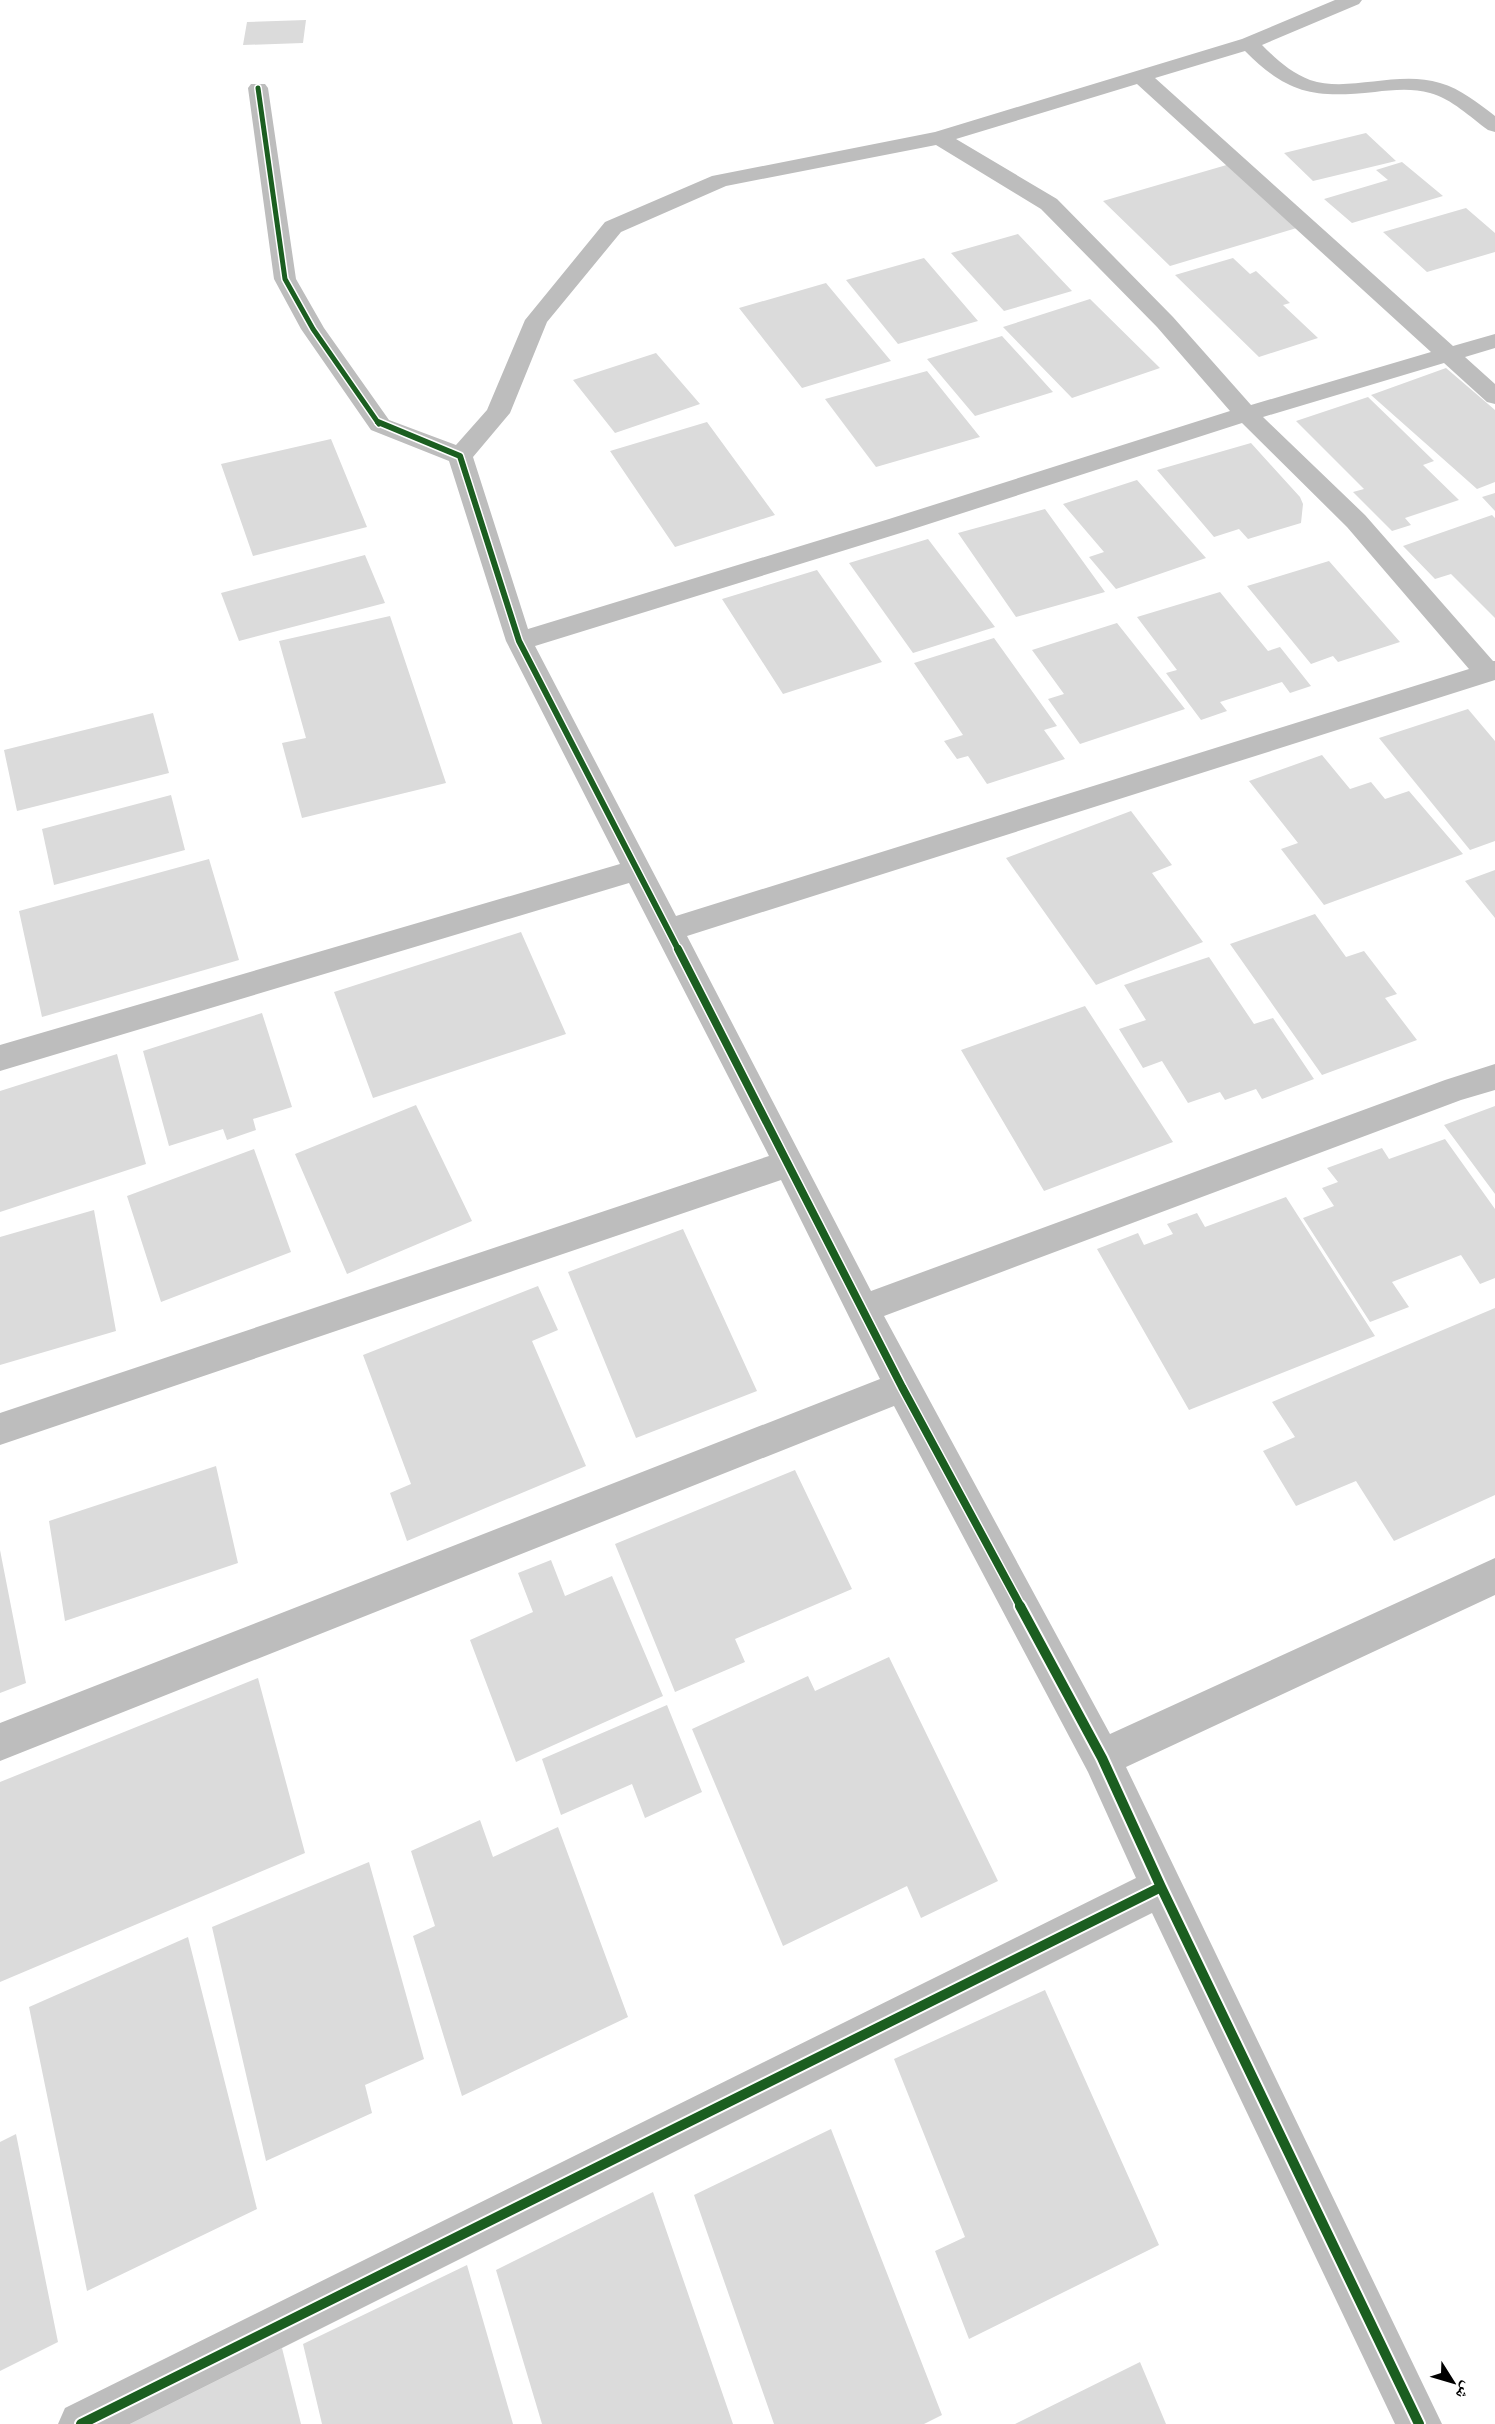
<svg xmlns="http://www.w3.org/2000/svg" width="1495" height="2424" font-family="'Fira Sans','Noto Naskh Arabic',sans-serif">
	<rect width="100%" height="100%" fill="#fff"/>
	<!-- building -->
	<path fill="#dbdbdb" d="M306,20L303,43L243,45L247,22Z
		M1366,133L1396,161L1313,181L1284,153Z
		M1402,162L1443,196L1352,223L1324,199L1388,180L1376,170Z
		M1230,164L1300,227L1170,266L1103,201Z
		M1466,208L1495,233V252L1427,272L1383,232Z
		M1018,234L1072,291L1004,311L951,253Z
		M924,258L978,321L898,344L846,280Z
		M1233,258L1250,274L1256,271L1290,303L1283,305L1318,338L1259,357L1175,275Z
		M826,283L891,361L802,388L739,308Z
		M1090,299L1160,368L1072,398L1003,327Z
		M1002,336L1053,392L975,416L927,359Z
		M656,353L700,404L615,433L573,380Z
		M1446,368L1495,410V482L1477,489L1371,395Z
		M927,371L980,437L876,467L825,399Z
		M1368,397L1434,461L1423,465L1459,500L1405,518L1411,525L1392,531L1353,492L1364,489L1296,421Z
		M707,422L775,515L675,547L610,451Z
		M331,439L367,527L253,556L221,464Z
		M1251,443L1300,497L1303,504L1301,523L1248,539L1239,529L1214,537L1157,470Z
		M1137,480L1206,558L1116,589L1089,557L1104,552L1063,504Z
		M1495,493V511L1482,497Z
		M1045,509L1105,592L1016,617L958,533Z
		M1492,515L1495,518V618L1451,574L1435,579L1403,546Z
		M928,539L995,627L913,653L849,563Z
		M365,555L385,603L239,641L221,593Z
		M1329,561L1400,642L1338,662L1333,656L1311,664L1247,586Z
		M817,570L882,662L783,694L722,599Z
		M1220,592L1268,651L1280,647L1311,686L1290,693L1282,682L1220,702L1227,711L1201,720L1166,673L1177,670L1137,617Z
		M390,616L446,783L302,818L282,743L306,738L279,641Z
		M1117,623L1185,709L1080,744L1048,699L1064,694L1032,650Z
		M994,638L1057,726L1044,730L1065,759L987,784L968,756L957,759L944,741L963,735L914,663Z
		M1468,709L1495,741V841L1470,850L1379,738Z
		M153,713L169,773L17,811L4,750Z
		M1322,755L1350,789L1371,782L1385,799L1409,791L1463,854L1324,905L1281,849L1298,843L1249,781Z
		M171,795L185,850L54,885L42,829Z
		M1131,811L1172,865L1152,873L1203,942L1096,985L1006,858Z
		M209,859L239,960L42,1017L19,911Z
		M1495,870V918L1465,881Z
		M1315,914L1346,957L1364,951L1397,994L1385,998L1417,1040L1322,1075L1230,944Z
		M521,932L566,1034L373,1098L334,992Z
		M1209,957L1254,1024L1273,1018L1314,1079L1262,1099L1256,1089L1225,1100L1220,1092L1188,1103L1162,1061L1143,1068L1119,1029L1146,1020L1124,985Z
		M1085,1006L1173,1142L1044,1191L961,1050Z
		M262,1013L292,1107L253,1119L256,1130L227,1140L223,1129L169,1146L143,1051Z
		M117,1054L146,1164L0,1212V1091Z
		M416,1105L472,1221L347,1274L295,1154Z
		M1495,1106V1194L1444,1125Z
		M1445,1139L1495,1209V1278L1480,1284L1461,1255L1392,1282L1409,1307L1370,1322L1303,1218L1334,1206L1322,1188L1338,1182L1327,1168L1382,1148L1389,1159Z
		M254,1149L291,1252L161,1302L127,1196Z
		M1286,1197L1375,1336L1189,1410L1097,1249L1138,1233L1144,1245L1173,1234L1167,1224L1197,1213L1205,1227Z
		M94,1210L116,1331L0,1365V1237Z
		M683,1229L757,1391L636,1438L568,1272Z
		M538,1286L558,1330L532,1341L586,1466L407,1541L390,1493L411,1484L363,1355Z
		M1495,1308V1495L1394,1541L1356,1481L1296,1506L1263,1451L1295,1437L1272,1402Z
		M216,1466L238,1563L65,1621L49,1521Z
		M795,1470L852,1589L735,1639L745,1662L675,1692L615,1544Z
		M0,1550L26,1683L0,1693Z
		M551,1560L565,1596L612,1576L663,1696L516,1762L470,1640L533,1612L518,1573Z
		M889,1657L998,1881L921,1918L907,1886L783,1946L692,1729L808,1676L815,1691Z
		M258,1678L305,1853L0,1982V1782Z
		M667,1705L702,1792L645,1818L632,1784L561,1815L542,1759Z
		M480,1820L493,1857L558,1827L628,2017L462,2096L413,1936L435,1926L411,1851Z
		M369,1862L424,2059L365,2085L372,2113L266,2161L212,1927Z
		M188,1937L257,2209L87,2291L29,2007Z
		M1045,1990L1159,2245L969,2339L935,2251L965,2237L894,2059Z
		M831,2129L942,2415L924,2424H774L694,2195Z
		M16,2134L58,2342L0,2371V2142Z
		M653,2192L733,2424H542L496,2270Z
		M467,2265L513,2424H322L303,2344Z
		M282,2348L301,2424H130Z
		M1140,2362L1166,2424H1015Z"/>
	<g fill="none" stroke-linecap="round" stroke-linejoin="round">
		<!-- minor -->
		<path fill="#bdbdbd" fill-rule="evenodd" d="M1335,0H1362L1359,4L1262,45C1276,59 1291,73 1310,80C1349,93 1397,70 1440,83C1461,89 1478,103 1495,116V132L1488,130C1470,117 1452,99 1430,93C1412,88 1392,90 1375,92C1314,98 1289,95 1245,51L1155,78L1453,346L1495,334V348L1465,357L1495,384V404L1487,402L1444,363L1263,417L1365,515L1493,661H1495V680L687,936L871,1291L1445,1080L1495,1064V1090L1461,1100L884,1316L1110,1734L1495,1558V1595L1126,1767L1442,2424H1395L1152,1913L130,2424H58L65,2408L1136,1878L1088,1772L894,1406L0,1761V1723L880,1379L781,1180L0,1445V1413L769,1156L629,883L0,1071V1045L620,864L506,641L449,461L371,430L301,329L274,279L248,88L251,84H265L268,88L296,279L324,328L389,420L456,445L487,410L525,320L605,222L712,176L935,132L1242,39ZM1137,84L1431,352L1251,405L1173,317L1057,199L956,139ZM936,145L1041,209L1157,327L1230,411L889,519L528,629L473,457L510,413L547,322L621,232L726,186ZM1242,423L1347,527L1469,669L676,916L535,646L907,531Z"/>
		<!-- cycleway-far3 casing -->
		<g stroke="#fff" stroke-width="8">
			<path id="cycleway-far3" d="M258,88L285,279L313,329L379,424"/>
		</g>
		<!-- cycleway-far2 casing -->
		<g stroke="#fff" stroke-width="9">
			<path id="cycleway-far2" d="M378,422L460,456L519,641L679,951"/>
		</g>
		<!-- cycleway-far1 casing -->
		<g stroke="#fff" stroke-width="11">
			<path id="cycleway-far1" d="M678,949L902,1387L1021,1607"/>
		</g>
		<!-- cycleway casing -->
		<g stroke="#fff" stroke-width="14">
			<path id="cycleway" d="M1020,1606L1102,1758L1161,1887L1419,2424
				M81,2424L1161,1887"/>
		</g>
		<!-- cycleway-far3 -->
		<use href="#cycleway-far3" stroke="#1b5e20" stroke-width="5"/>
		<!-- cycleway-far2 -->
		<use href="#cycleway-far2" stroke="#1b5e20" stroke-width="6"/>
		<!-- cycleway-far1 -->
		<use href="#cycleway-far1" stroke="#1b5e20" stroke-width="8"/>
		<!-- cycleway -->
		<use href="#cycleway" stroke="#1b5e20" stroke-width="10"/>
	</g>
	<!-- north arrow -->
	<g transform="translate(1453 2382) rotate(127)" stroke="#ffffff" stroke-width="4.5" paint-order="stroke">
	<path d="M0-4.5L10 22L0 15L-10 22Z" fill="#000000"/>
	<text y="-9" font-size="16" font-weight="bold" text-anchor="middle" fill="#000000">ش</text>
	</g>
</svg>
